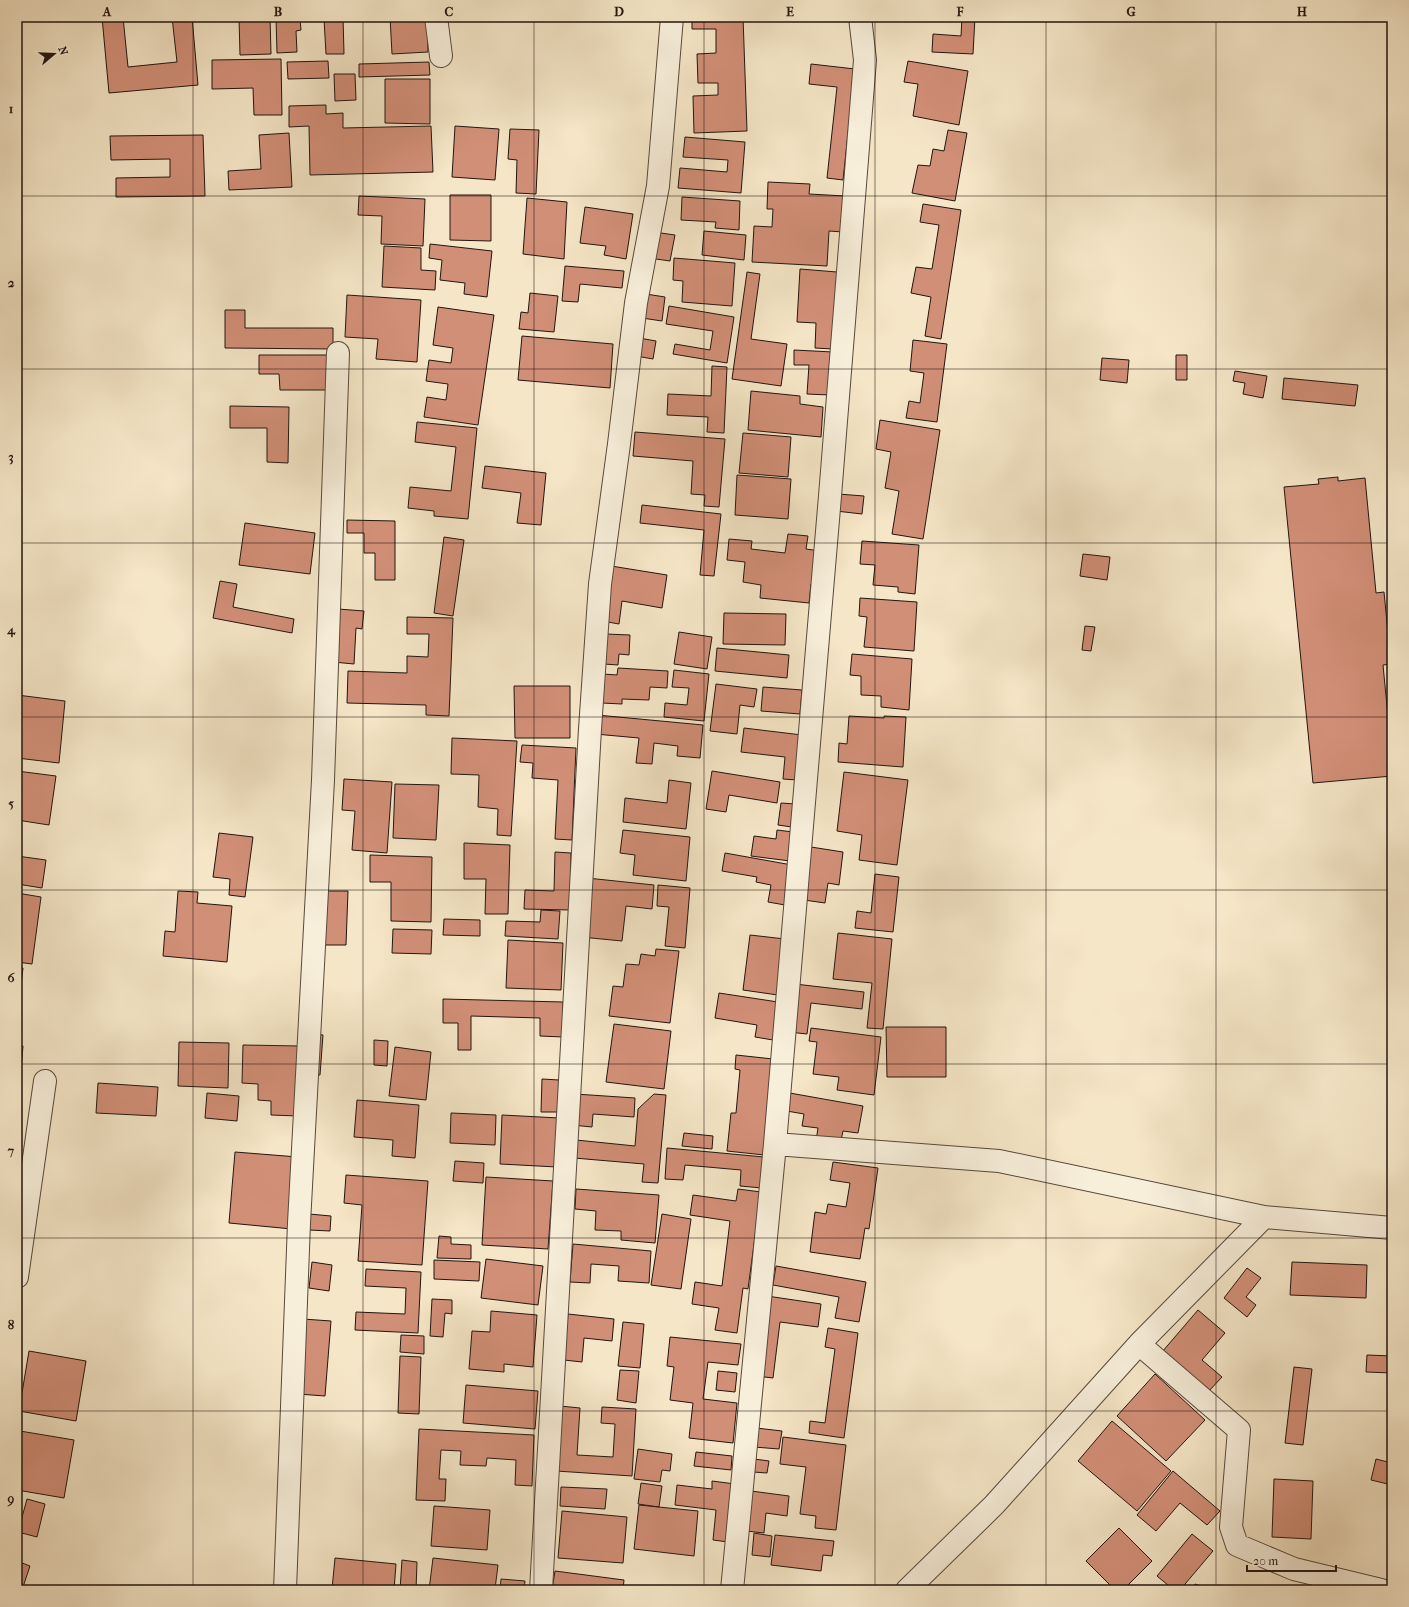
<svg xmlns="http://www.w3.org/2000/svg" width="1409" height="1607" font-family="'IM FELL French Canon',serif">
	<rect width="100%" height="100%" fill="#f5e6c7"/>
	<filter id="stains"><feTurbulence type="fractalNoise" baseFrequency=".005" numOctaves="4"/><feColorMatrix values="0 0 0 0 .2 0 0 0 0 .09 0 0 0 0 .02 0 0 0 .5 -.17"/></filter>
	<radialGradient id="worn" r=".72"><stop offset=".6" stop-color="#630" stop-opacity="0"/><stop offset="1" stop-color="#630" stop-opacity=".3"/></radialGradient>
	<!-- building -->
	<path fill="#d28f78" stroke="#22140e" d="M102,17H123L128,67L177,62L172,17H192L198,85L109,93Z
		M239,17H270L271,54L240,55Z
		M276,17H343L344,54H326L324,19H300L301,30L296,31L297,52L277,53Z
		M390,17H427L428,52L392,54Z
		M692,17H743L747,131L694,133L693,96L718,95V83H698L697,54L716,53V29H692Z
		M962,17H975L973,54L932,52L933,34L961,36Z
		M281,59L282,115H254L253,88L212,89V60Z
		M328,61L329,78L288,79L287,62Z
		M908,61L968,71L959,125L913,116L918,84L904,82Z
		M429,62L430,75L359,77V64Z
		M811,64L855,69L843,180L827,178L837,87L809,84Z
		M334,74H355L356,100L335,101Z
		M385,79H430V124L385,123Z
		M326,105V114L343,113V128L431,126L433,172L310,175L309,126L289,127V106Z
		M455,126L499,129L495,180L452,177Z
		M510,129L539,130L536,194L516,193L517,160L508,159Z
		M948,130L967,133L955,201L912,193L918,165L930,166L933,149L944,151Z
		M289,133L292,187L229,190L228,171L261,169L259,135Z
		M203,135L205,196L116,197V178L170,177V159L111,160L110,136Z
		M685,137L745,142L741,193L678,188L680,168L727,172L728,160L683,157Z
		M768,182L810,184L809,194L845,196L843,232L829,231L827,266L752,262L754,226L772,227L773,209H767Z
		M450,195H491V241L450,240Z
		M359,196L425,199L423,246L381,244L382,216L358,215Z
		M682,197L740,201L739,230L715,228L716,222L681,220Z
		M527,198L567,202L564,259L523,254Z
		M923,204L961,210L941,339L925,336L931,297L911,293L916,267L932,269L939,225L920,222Z
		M585,207L633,214L626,259L604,255L606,246L580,243Z
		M704,231L746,235L744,260L702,255Z
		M654,232L675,235L670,261L649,258Z
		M430,244L492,251L487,297L464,294L465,283L440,280L442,260L429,258Z
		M384,246L421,248V270L436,271L435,290L382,287Z
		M674,258L735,263L732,306L682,302L683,281L673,280Z
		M565,266L624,271L622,288L580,284L578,302L562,301Z
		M800,269L837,272L833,349L815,348L816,323L797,322Z
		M747,272L760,274L751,339L787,344L781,386L732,379Z
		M530,293L558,296L554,332L519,329L521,312L528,313Z
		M646,294L665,297L662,321L642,318Z
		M347,295L421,300L417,362L376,359L378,339L345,337Z
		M669,306L734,317L727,363L673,354L675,344L710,350L713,331L666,324Z
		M438,307L494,315L478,425L424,417L427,397L446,400L448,384L426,381L429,360L451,363L453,348L433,345Z
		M225,310H245V328H333V349L225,348Z
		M522,336L613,344L610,388L518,380Z
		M639,338L656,341L653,359L636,356Z
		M913,340L947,344L937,422L906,418L909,401L920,403L924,373L910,371Z
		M794,350L833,352L830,395L807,394L809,365H794Z
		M259,355H330V390H280L279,374H259Z
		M1176,355H1187V380H1176Z
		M1102,358L1129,360L1127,383L1100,380Z
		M712,366L727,367L724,433L707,432L708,417L667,415L668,394L711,396Z
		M1235,371L1267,376L1263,398L1243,394L1245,383L1233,381Z
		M1284,378L1358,385L1355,406L1282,399Z
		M751,391L800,396V404L823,407L821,437L748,430Z
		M230,406L289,407L288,463L267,462V428H230Z
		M880,420L940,430L923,539L892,534L899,491L885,488L891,452L876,449Z
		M417,422L477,428L468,519L434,516V511L408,508L410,487L451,491L456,447L415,442Z
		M635,432L725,439L719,507L704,506L705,495L691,494L693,461L633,456Z
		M743,433L791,437L788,477L739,473Z
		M485,466L546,473L541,525L517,523L521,493L482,488Z
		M737,475L791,479L788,519L735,515Z
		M1338,477V481L1365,478L1376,593L1384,592L1391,664L1383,665L1392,758V776L1313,783L1284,487L1319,484L1318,479Z
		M838,494L864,496L862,514L836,511Z
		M642,505L721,514L714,576L700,575L704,530L640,523Z
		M347,520L395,521V580H375V553H364V533H347Z
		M245,523L315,533L310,574L239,565Z
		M788,534L808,536L806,549L820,551L817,585L811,584L809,603L760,598L761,585L743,582L745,562L727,560L729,539L752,541L751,549L785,553Z
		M444,537L464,540L453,616L434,613Z
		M862,541L919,545L915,594L898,592V587L873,585L875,565L860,564Z
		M1083,554L1110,557L1107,580L1080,576Z
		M611,566L667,575L662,608L622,601L619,624L602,621Z
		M220,581L237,584L233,607L294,619L292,633L213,618Z
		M860,598L917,602L914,651L864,647L867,617L859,616Z
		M338,609L364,611L362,629L356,628L354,664L333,662Z
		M724,613L786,614L785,645L723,644Z
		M407,617L453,618L449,716L426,715V705L347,703L348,671L407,673V656L428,657L429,634H407Z
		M1085,626L1095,627L1091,651L1082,650Z
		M679,632L712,637L707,669L674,664Z
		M606,634L630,635L629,655L619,654L618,665L604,664Z
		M717,648L789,655L787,678L715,671Z
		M852,654L912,659L909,710L881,707V696L861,695V676L850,675Z
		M618,668L668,671L667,688L650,687L649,700L622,699V704L602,703L603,674L617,675Z
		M674,670L709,674L704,721L664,717L665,703L687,705L689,688L672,687Z
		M716,684L757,689L754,707L740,705L737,734L710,731Z
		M514,686H570V738H515Z
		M763,687L802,690L800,714L761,711Z
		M17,695L65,701L59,763L17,758Z
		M597,715L703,725L700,758L677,756L678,746L654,743L652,764L636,763L639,738L595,734Z
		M849,716L884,718V716L906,717L903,767L838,762L839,743L847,744Z
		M744,728L802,735L797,780L783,779L785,757L741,752Z
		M452,738L517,741L511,836L497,835L498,809L478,807L479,775L451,774Z
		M522,745L576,748L572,840L555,839L558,780L532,778L533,763L520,762Z
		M17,771L56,776L49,825L17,820Z
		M712,771L780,782L777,803L729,795L726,812L706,809Z
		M844,772L908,780L897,865L859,860L862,835L837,831Z
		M344,779L392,782L387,853L352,850L355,811L342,810Z
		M669,780L691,783L686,829L623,822L625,798L667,803Z
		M395,784L439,785L436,840L393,838Z
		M781,803L795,804L792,827L778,825Z
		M623,830L690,837L686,881L633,875L635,855L620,853Z
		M777,830L793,832L790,861L751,856L754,836L776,839Z
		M219,833L253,837L245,897L229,895L230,879L213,877Z
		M464,843L510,845L508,914H485L486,879H464Z
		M811,847L843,852L839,885L828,883L825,903L804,900Z
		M555,852L571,853L570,910L524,909L525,890L554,891Z
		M725,853L792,865L785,905L768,902L771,885L756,882L757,877L722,871Z
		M370,855L432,857L431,922L391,921V882H370Z
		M17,856L46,860L42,888L17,884Z
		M875,874L899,877L893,932L855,928L857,911L871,913Z
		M587,878L654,885L652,909L626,906L622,941L581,937Z
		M658,885L690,888L685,948L665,946L669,907L657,906Z
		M178,891L198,892L197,903L232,906L227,962L163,956L165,931L175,932Z
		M326,891H348L346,945H324Z
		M17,893L41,897L32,964L17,962Z
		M541,910L560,911L558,939L505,936L506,921L540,922Z
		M444,919L480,920V936L443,935Z
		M393,929L432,930L431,954L392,953Z
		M838,933L892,939L883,1029L867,1028L872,983L833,979Z
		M750,935L785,939L778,995L743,990Z
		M508,940L563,943L561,990L506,988Z
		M656,949L679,951L670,1023L609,1016L613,986L623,987L626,964L639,965L641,954L655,956Z
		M17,968H23L17,1019Z
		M795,984L864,992L862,1009L811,1003L807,1034L789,1032Z
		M719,993L778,1002L773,1040L755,1037L757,1025L715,1018Z
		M443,999L563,1002V1037L540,1036V1018L471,1016V1050H458V1023H443Z
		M614,1024L671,1031L664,1089L606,1082Z
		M886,1027H946V1077H887Z
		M811,1028L881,1037L874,1095L837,1090L839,1077L813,1074L817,1042L809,1041Z
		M314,1034L323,1035L320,1075L311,1074Z
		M374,1040L388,1041L387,1066L374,1065Z
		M179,1042L229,1043L228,1088L178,1086Z
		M243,1045L299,1046L298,1116L271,1115V1101L258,1100V1084L242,1083Z
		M17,1046H23L21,1070H17Z
		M395,1047L431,1052L426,1100L389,1096Z
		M736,1055L773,1059L764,1155L727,1151L731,1113H736L740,1070L735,1069Z
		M17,1075L20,1076L17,1107Z
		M542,1079L559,1080L558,1112H541Z
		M98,1083L158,1087L156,1116L96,1113Z
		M784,1092L863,1106L858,1133L843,1131L840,1145L816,1141L818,1128L802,1126L804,1114L781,1110Z
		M207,1093L239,1096L237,1121L205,1118Z
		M575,1094L635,1098L634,1117L593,1114L592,1127L572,1125Z
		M654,1094L666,1095L658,1183L642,1182L644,1164L574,1158L576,1140L635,1146L638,1109Z
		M357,1100L419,1105L415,1158L392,1156L393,1140L354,1137Z
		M451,1113L496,1115L495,1145L450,1143Z
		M502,1115L559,1118L557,1167L500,1164Z
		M684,1133L713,1136L712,1149L682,1146Z
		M667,1148L764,1157L762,1188L740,1186L741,1170L685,1165L683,1180L665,1179Z
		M235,1152L298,1157L292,1229L229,1223Z
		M455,1161L484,1163L483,1183L453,1181Z
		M833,1162L878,1168L869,1229L865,1228L860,1259L810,1252L815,1212L826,1214L828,1204L846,1207L850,1183L830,1180Z
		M346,1175L428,1181L422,1265L358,1261L362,1205L344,1203Z
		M486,1177L553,1181L548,1249L482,1245Z
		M576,1189L659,1195L655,1243L621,1240V1231L595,1230L596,1211L575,1209Z
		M738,1189L761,1192L748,1289L743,1288L737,1333L715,1330L719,1308L692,1304L695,1282L722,1286L730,1221L690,1215L693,1195L736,1201Z
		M309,1214L331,1216L330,1231L309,1230Z
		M662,1214L691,1219L681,1289L651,1285Z
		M439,1236L451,1237V1244L471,1245V1259L437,1258Z
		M573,1244L651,1251L649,1283L618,1281L619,1266L591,1264L590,1283L570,1282Z
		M486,1259L543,1266L538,1305L481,1298Z
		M434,1260L480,1262L479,1281L434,1279Z
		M312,1262L332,1265L329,1291L309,1288Z
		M1292,1262L1367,1265L1366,1298L1290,1295Z
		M776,1266L866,1282L859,1322L835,1318L839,1297L773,1285Z
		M1247,1268L1261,1278L1246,1297L1256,1305L1247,1317L1224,1298Z
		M366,1269L421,1272L418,1333L355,1330L356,1312L405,1314L406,1288L365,1286Z
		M767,1296L821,1304L818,1327L780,1322L773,1378L757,1376Z
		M432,1299L452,1300V1314L445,1313L443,1337L430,1336Z
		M1198,1310L1225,1333L1202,1360L1222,1377L1208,1392L1162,1352Z
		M491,1311L537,1315L533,1367L504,1364V1372L469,1369L472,1331L490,1332Z
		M568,1314L614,1319L612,1341L584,1338L582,1362L564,1360Z
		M303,1319L331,1321L325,1396L298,1394Z
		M623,1322L644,1324L640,1368L618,1366Z
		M828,1328L858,1333L844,1438L809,1433L810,1421L825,1423L835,1349L825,1347Z
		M401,1335L424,1336V1354L400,1352Z
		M670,1337L741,1344L738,1365L708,1362L703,1399L737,1403L733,1443L689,1438L693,1403L670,1400L674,1367L667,1366Z
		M29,1351L86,1361L76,1421L19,1411Z
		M1367,1355L1392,1356V1373L1366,1372Z
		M400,1356L421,1357L419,1414L398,1413Z
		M1294,1367L1312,1369L1303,1445L1285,1443Z
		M620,1370L639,1371L636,1403L617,1400Z
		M718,1371L737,1373L735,1392L716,1390Z
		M1155,1374L1205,1420L1166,1461L1117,1416Z
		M466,1385L538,1391L535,1429L463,1423Z
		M560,1406L580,1408L577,1455L613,1457L615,1424L601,1423L602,1407L636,1409L632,1476L556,1471Z
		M1112,1421L1171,1471L1137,1511L1078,1461Z
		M756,1428L782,1431L779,1449L754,1447Z
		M419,1429L534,1435L532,1486L515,1485L516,1460L487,1458L486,1466L460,1465L461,1451L441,1450L439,1479H446L445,1501L416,1500Z
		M20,1431L74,1440L64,1498L17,1490L19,1467L17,1466V1447Z
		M783,1437L846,1445L836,1530L815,1528L816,1516L800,1514L806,1467L780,1464Z
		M638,1449L672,1454L670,1471L662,1470L660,1482L634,1479Z
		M696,1452L732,1456L731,1470L694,1466Z
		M754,1459L769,1461L767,1473L753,1472Z
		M1376,1459L1392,1463V1485L1371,1480Z
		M1173,1471L1220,1511L1207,1525L1180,1503L1156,1531L1137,1515Z
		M1274,1479L1313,1481L1311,1539L1272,1537Z
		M712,1481L735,1484L728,1542L713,1540L716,1510L675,1505L677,1485L712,1489Z
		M641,1483L662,1486L659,1507L638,1504Z
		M561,1487L607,1489L605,1509L560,1506Z
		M751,1491L789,1496L787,1516L766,1513L764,1533L746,1531Z
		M27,1499L45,1504L37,1537L18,1532Z
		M639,1505L698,1511L694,1556L634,1549Z
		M434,1506L490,1510L487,1550L431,1546Z
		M562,1511L627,1517L623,1563L558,1558Z
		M1119,1528L1152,1561L1123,1590H1115L1086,1561Z
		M754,1533L772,1536L770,1557L752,1555Z
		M1192,1534L1213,1551L1180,1590H1174L1157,1576Z
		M775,1535L834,1541L832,1556L823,1555L821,1571L771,1565Z
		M335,1558L396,1564L394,1590L332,1589Z
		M433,1558L498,1565L495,1589L466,1586L465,1590H429Z
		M402,1560L417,1562L416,1590H400Z
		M17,1561L30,1566L22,1590H17Z
		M555,1571L624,1580L623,1590H552Z
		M501,1579L525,1581L524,1590H500Z
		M1195,1584L1213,1590H1193Z"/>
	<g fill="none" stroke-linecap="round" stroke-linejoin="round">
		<!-- minor casing -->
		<g stroke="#57483c" stroke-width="24">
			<path id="minor" d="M436,17L441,56
				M775,1144L999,1161L1264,1217L1392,1228
				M17,1277L45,1081
				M1139,1344L1239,1430L1231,1527L1237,1545L1294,1569L1381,1590
				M285,1590L299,1223L323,780L338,353
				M541,1590L590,729L600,584L619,444L636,303L658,186L672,17
				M732,1590L775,1144L830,496L865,60L860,17
				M907,1590L994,1505L1139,1344L1264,1217"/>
		</g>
		<!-- minor -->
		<use href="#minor" stroke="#f8efdb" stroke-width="22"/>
	</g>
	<!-- grid -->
	<path fill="none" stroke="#22140e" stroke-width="1" stroke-opacity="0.55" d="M193,17V1590M363,17V1590M534,17V1590M704,17V1590M875,17V1590M1046,17V1590M1216,17V1590M17,196H1392M17,369H1392M17,543H1392M17,717H1392M17,890H1392M17,1064H1392M17,1238H1392M17,1411H1392"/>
	<!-- margin -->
	<rect width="1409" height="1607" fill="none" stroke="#f5e6c7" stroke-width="44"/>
	<!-- north arrow -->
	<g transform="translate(54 54) rotate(71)" stroke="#f8efdb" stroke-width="3" paint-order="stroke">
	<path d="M0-3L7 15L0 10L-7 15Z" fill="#22140e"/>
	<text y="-6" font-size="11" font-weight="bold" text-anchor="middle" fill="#22140e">N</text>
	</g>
	<!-- scale -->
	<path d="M1247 1565v6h89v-6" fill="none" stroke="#22140e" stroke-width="2"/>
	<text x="1253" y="1565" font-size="12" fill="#22140e" stroke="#f8efdb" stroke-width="3" paint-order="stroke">20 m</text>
	<rect x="22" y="22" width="1365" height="1563" fill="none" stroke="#22140e" stroke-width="1.5"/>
	<g font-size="13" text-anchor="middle" font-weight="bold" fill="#22140e">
		<text x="107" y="16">A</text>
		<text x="278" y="16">B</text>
		<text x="449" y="16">C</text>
		<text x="619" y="16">D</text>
		<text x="790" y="16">E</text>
		<text x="960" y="16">F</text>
		<text x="1131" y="16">G</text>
		<text x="1302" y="16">H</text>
		<text x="11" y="113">1</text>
		<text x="11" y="287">2</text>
		<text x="11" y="461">3</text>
		<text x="11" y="634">4</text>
		<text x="11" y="808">5</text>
		<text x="11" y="982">6</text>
		<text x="11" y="1155">7</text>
		<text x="11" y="1329">8</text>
		<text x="11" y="1503">9</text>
	</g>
	<rect width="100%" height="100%" filter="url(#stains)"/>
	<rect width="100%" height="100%" fill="url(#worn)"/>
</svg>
